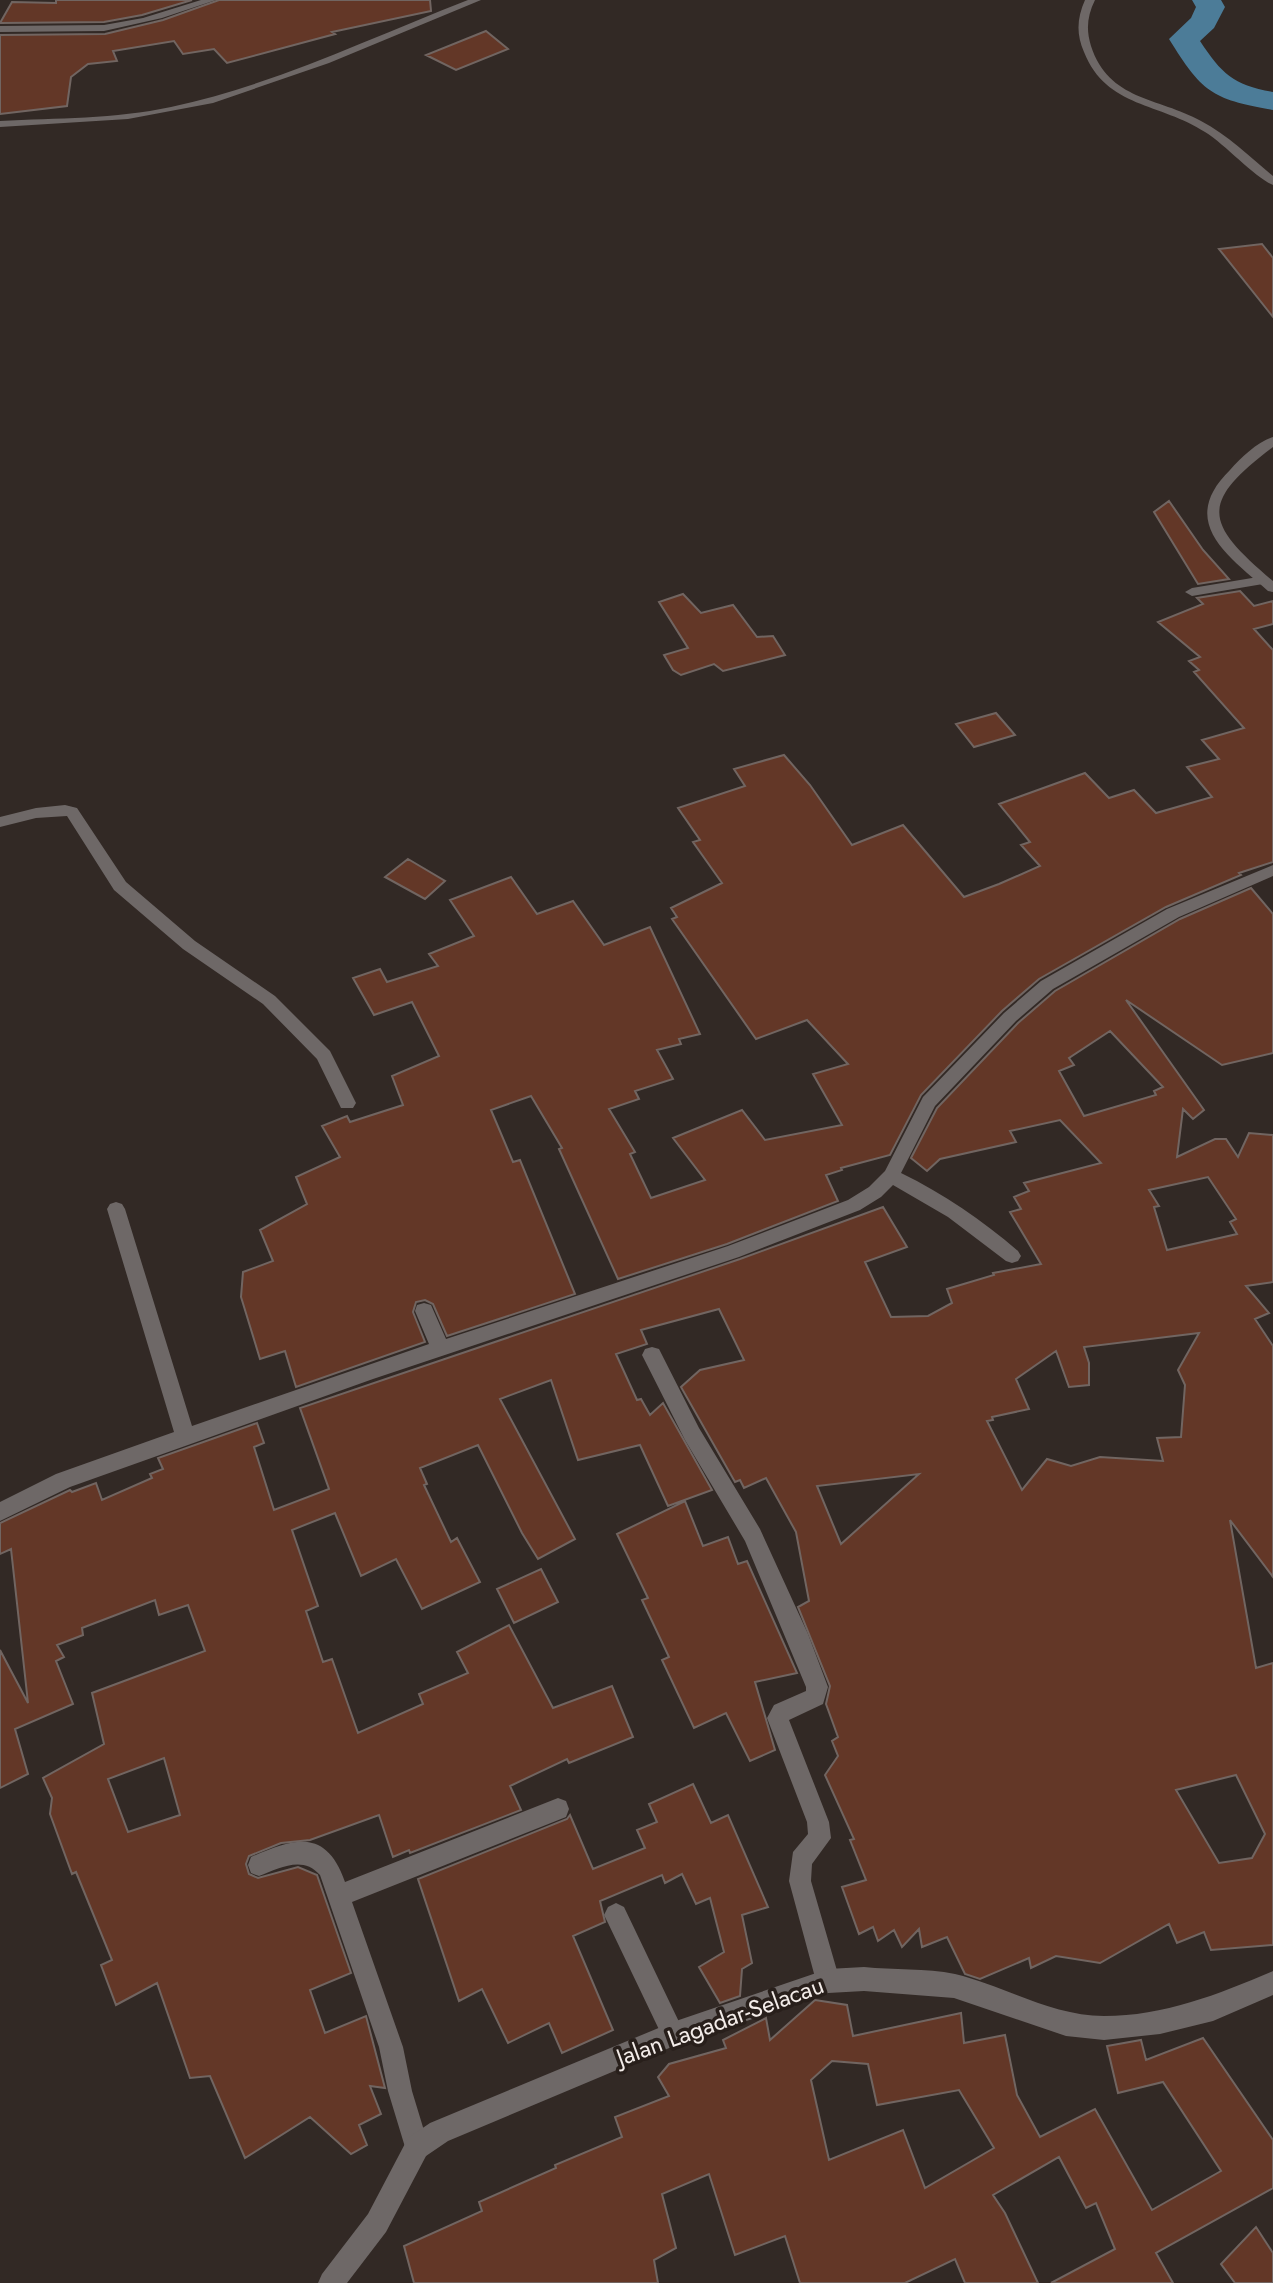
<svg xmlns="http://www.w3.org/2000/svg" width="1273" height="2283" font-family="Jost,sans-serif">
	<rect width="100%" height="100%" fill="#322925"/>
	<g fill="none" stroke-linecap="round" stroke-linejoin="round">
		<!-- river -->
		<path fill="#4c7c98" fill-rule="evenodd" d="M1192,0H1221L1225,7L1214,28L1200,41C1222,74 1233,85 1273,92V110C1211,99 1202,92 1169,39L1191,18L1196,7Z"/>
	</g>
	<!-- building -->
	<path fill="#633727" stroke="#716561" stroke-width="2" fill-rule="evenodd" d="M56,0H192L142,15L104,22L0,23L12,2L56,3Z
		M219,0H430L431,11L332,32L335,34L227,63L214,49L183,54L174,41L113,51L117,61L88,64L71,77L67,106L0,114V35L105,34L163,20Z
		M486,31L508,49L456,70L426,55Z
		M1262,244L1273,258V317L1219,249Z
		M1169,501L1203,550L1229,579L1198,584L1154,512Z
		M1240,591L1254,606L1273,601V624L1254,629L1273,650V862L1239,873L1241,875L1166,907L1039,979L1002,1011L921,1095L890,1155L841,1168L842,1170L826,1175L838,1201L727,1244L618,1279L559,1149L562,1148L531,1096L491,1110L513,1162L520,1160L575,1294L447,1336L433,1304L425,1300L416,1302L413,1312L425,1342L296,1387L285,1351L260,1359L241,1297L243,1272L273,1261L260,1230L307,1204L296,1177L340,1157L322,1126L347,1116L350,1122L403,1105L392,1076L439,1056L412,1002L374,1015L353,978L380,969L387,982L438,966L429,954L474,936L450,900L511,877L537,914L573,901L604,945L650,927L700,1034L679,1039L681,1044L657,1050L673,1079L635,1091L639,1099L609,1109L635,1152L630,1154L651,1198L705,1180L673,1138L742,1110L765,1140L842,1125L813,1074L848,1064L807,1020L756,1039L672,919L677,917L671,908L722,883L693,842L700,840L678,808L745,786L734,769L784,755L810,785L852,845L903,825L964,897L999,884L1040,866L1021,845L1030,842L999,804L1085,773L1109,798L1134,790L1156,813L1212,797L1187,767L1219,759L1202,740L1244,728L1194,672L1199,670L1189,661L1200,657L1158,622L1203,604L1197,598Z
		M683,594L701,613L733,605L757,637L773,636L785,655L723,671L714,664L681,675L673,670L664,655L688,648L659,602Z
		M996,713L1015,735L974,747L956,724Z
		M408,859L445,881L425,899L385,877Z
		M1251,888L1273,914V1053L1222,1065L1126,1000L1204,1110L1193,1119L1183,1109L1177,1157L1215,1139H1226L1238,1157L1249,1133L1273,1135V1282L1246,1286L1269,1313L1255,1319L1273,1346V1577L1230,1520L1256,1668L1273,1663V1945L1211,1950L1204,1932L1177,1943L1169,1924L1100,1963L1056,1956L1031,1968L1029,1958L980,1979L965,1974L947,1937L922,1947L919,1929L902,1947L894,1930L878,1941L873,1927L859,1934L842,1887L866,1880L850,1840L854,1839L825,1775L838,1756L832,1741L838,1737L826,1704L830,1686L798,1607L809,1601L796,1532L766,1478L744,1488L740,1480L735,1482L681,1387L700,1370L744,1360L719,1309L641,1330L647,1344L616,1354L637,1400L641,1399L650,1415L663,1403L712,1490L668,1506L640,1445L578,1460L551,1380L500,1399L575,1539L538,1559L522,1533L478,1445L420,1468L427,1484L424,1485L451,1542L457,1538L480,1582L422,1609L396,1559L361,1576L335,1513L292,1530L318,1606L306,1611L323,1662L332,1659L358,1733L423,1704L419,1694L468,1673L457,1652L509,1625L553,1708L612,1686L633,1737L569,1763L567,1759L510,1786L521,1810L410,1853L409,1850L393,1857L379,1815L310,1840L281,1843L249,1856L246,1864L249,1874L258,1878L298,1867L317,1875L351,1973L310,1990L325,2033L366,2016L385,2088L370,2086L381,2114L359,2125L367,2145L351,2154L310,2117L245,2158L210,2076L190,2078L157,1983L116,2005L101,1965L112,1960L76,1872L72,1874L50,1814L52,1798L43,1778L104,1744L92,1693L205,1651L188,1605L159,1615L155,1600L82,1628L83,1635L57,1645L64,1657L56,1661L73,1704L15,1729L28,1774L0,1788V1650L28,1703L11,1549L0,1554V1523L70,1490L72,1492L96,1483L102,1500L152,1478L150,1474L163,1469L158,1458L257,1423L264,1443L254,1447L274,1510L329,1489L300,1408L740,1259L883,1207L907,1247L865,1262L891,1317L928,1316L952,1303L947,1289L994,1275L993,1273L1041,1264L1010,1212L1021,1209L1014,1197L1029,1191L1024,1183L1101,1163L1060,1120L1010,1131L1016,1142L940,1159L927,1171L911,1158L937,1108L1018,1023L1055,991L1180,919ZM1110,1031L1163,1087L1154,1091L1156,1095L1084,1116L1059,1071L1074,1065L1069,1058ZM1208,1177L1236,1219L1230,1222L1237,1234L1167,1250L1154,1207L1159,1206L1149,1190ZM1199,1333L1178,1370L1185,1385L1181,1437L1157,1438L1163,1461L1100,1457L1071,1466L1047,1459L1022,1490L987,1421L993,1420L992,1417L1029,1409L1016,1379L1056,1351L1069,1387L1089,1385V1363L1084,1347ZM919,1474L841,1544L817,1486ZM164,1758L180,1815L128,1832L108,1779ZM1236,1775L1265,1834L1252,1858L1219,1863L1176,1790Z
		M685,1501L703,1546L728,1537L738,1564L747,1561L797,1673L755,1682L775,1750L750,1761L726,1713L694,1728L662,1660L669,1657L642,1600L648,1598L617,1534Z
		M541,1569L558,1602L514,1623L497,1589Z
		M693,1784L711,1823L728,1815L768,1907L742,1915L752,1963L742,1969L740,1996L720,2003L699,1967L724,1952L710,1898L696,1904L682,1874L665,1883L662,1875L600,1901L605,1922L573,1936L613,2030L562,2053L549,2023L508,2043L482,1989L459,2001L418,1879L567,1819L570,1815L593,1869L645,1848L637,1830L657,1822L649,1804Z
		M815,2000L847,2005L853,2036L961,2013L964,2043L1005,2035L1017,2095L1040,2137L1095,2109L1152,2210L1221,2171L1163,2082L1118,2093L1107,2046L1141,2040L1146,2060L1203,2038L1273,2140V2188L1156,2253L1173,2283H1051L1115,2249L1096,2203L1086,2208L1059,2157L993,2195L1005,2213L1038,2283H965L955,2259L905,2283H800L785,2236L735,2255L709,2174L662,2194L676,2248L654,2260L658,2283H414L404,2246L482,2211L479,2202L556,2168L555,2165L622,2137L615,2117L669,2096L658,2077L669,2064L726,2048L723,2040L766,2018L770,2040ZM832,2061L868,2064L877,2105L959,2090L994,2148L925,2188L903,2130L829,2160L811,2080Z
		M1256,2227L1273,2253V2283H1235L1221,2264Z"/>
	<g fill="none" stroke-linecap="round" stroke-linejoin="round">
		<!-- minor -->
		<path fill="#6e6867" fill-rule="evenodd" d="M201,0H216L162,18L104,31L0,32V26L104,25L143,18Z
			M468,0H481L329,63L213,103L128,119L0,127V121C57,118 115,119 171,107C274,85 370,38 468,0Z
			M1264,576L1271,580L1269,583L1192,596L1185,592L1192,588Z
			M65,805L77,808L126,882L195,941L275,996L330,1051L356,1103L353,1108H341L317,1059L263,1004L183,949L114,890L67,816L36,818L0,827V817L36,808Z
			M1273,865V876L1179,917L1053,989L1016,1021L935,1106L901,1173C944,1194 982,1220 1018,1251L1021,1256L1018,1261L1012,1263L1006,1261L948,1217L893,1185L881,1197L860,1210L739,1257L373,1379L70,1487L0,1521V1502L56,1474L174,1432L107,1209L110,1204L116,1202L122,1204L125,1209L192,1426L429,1344L415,1311L417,1305L424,1303L431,1305L446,1339L728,1246L848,1200L869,1187L885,1171L923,1097L1004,1013L1041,981L1167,909Z
			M652,1347L659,1349L699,1428L760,1529L808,1634L828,1687L823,1704L789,1720L829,1822L831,1838L812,1864L811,1881L840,1981L836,1989L828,1993L820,1989L816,1981L789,1881L793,1852L808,1834L807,1822L767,1718L774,1705L806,1691V1687L745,1541L685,1440L642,1355L645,1349Z
			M558,1798L566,1801L569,1809L566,1817L352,1902L403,2047L412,2091L429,2147L426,2156L417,2159L408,2156L405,2147L388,2091L379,2047L320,1875C303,1855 279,1868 259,1876L251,1873L248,1865L251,1857C295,1838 326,1828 345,1882Z
			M616,1903L624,1907L681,2026L685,2034L681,2042L673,2046L665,2042L608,1923L604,1915L608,1907Z"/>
		<!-- tertiary -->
		<path fill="#6e6867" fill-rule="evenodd" d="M1085,0H1095C1087,16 1086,30 1091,46C1109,101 1158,97 1201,121C1228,135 1250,157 1273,176V185C1254,177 1226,145 1205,132C1161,103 1106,108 1084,52C1076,34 1077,18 1085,0Z
			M1273,437V447C1197,504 1206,524 1273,581V592L1268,591C1228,556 1177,522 1230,470C1241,458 1257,442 1273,437Z
			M864,1967C893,1970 926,1968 955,1974C1005,1986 1051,2016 1104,2016C1164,2016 1219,1994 1273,1971V1995L1213,2021L1160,2034L1104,2040L1066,2036L954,1998L864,1991L828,1993L674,2046L448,2141L426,2156L386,2232L347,2283H318L322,2274L368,2214L408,2138L430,2123L673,2022L828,1969Z"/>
	</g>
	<g text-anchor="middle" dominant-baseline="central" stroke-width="7" stroke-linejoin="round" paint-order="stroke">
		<!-- near-street labels -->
		<g font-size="24" fill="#f3ece9" stroke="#281f1b">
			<text transform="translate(720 2021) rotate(-20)">Jalan Lagadar-Selacau</text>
		</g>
	</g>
</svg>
